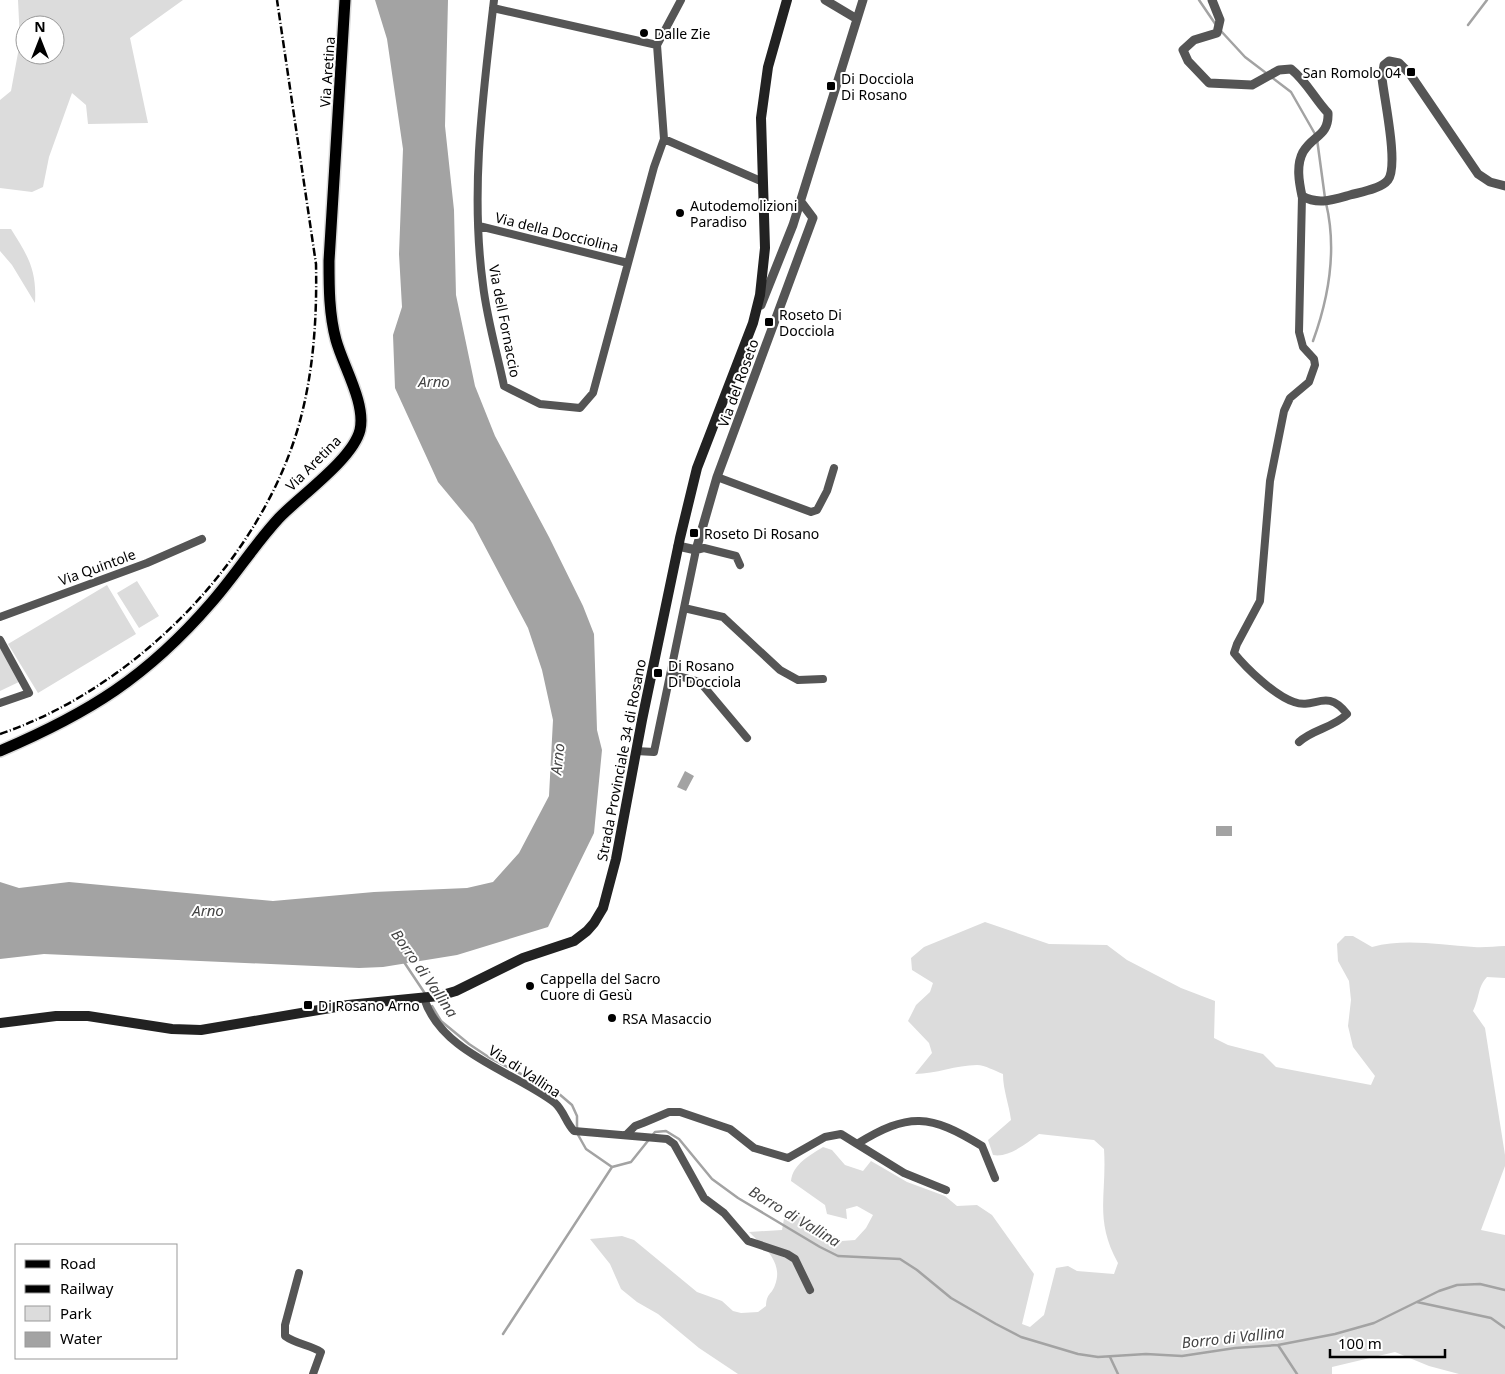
<svg xmlns="http://www.w3.org/2000/svg" width="1505" height="1374" font-family="'Noto Sans',sans-serif">
	<rect width="100%" height="100%" fill="#fff"/>
	<!-- green -->
	<path fill="#dcdcdc" fill-rule="evenodd" d="M18,0H183L130,38L148,123L88,124L86,105L72,93L49,157L43,187L32,192L0,188V100L11,91L20,42ZM25,25H55V55H25Z
		M11,229C28,256 37,270 35,303L12,265L0,251V229Z
		M137,581L159,616L139,628L117,593Z
		M107,585L136,634L38,693L8,644Z
		M0,644L21,681L0,691Z
		M985,922L1049,944L1107,945L1127,960L1181,988L1215,1001L1214,1038L1228,1045L1263,1054L1276,1067L1371,1085L1375,1076L1353,1047L1348,1026L1351,1000L1349,981L1338,961L1337,944L1345,936H1353L1372,947C1405,938 1440,945 1474,947C1484,948 1495,946 1505,946V978L1487,977C1477,988 1480,997 1473,1011L1485,1028L1505,1155V1166L1481,1230L1505,1235V1374H1459L1429,1366L1395,1352L1332,1367V1374H738L699,1348L658,1314L637,1302L621,1289L610,1264L590,1239L622,1236L634,1240L697,1292L722,1301L733,1311L741,1313L758,1312L766,1306C767,1292 771,1296 775,1285C784,1262 763,1246 749,1232L782,1230L785,1213L806,1218L842,1241L855,1240L866,1228L873,1215L857,1206L846,1209L847,1219L827,1214L825,1205L791,1181C793,1164 809,1156 823,1147L832,1150L845,1165L863,1171L871,1161L907,1182L945,1196L957,1206L977,1205L992,1215L1034,1274L1022,1324L1030,1327L1044,1315L1056,1268L1068,1266L1077,1271L1114,1274L1118,1263C1094,1220 1107,1195 1104,1149L1094,1140L1039,1134C1027,1143 1009,1158 993,1155L988,1140L1011,1120C1009,1104 1003,1090 1003,1074C995,1071 985,1065 977,1065C956,1065 936,1074 915,1074L932,1053L929,1043L908,1021L916,1005L930,992L933,983L912,970L911,958L924,947Z"/>
	<!-- water -->
	<path fill="#a3a3a3" d="M375,0H448L445,126L454,210L456,295L475,386L495,436L549,537L583,606L594,634L597,730L602,750L594,833L548,927L457,955L383,967L359,968L44,954L0,959V882L19,888L69,882L273,901L374,892L467,888L493,882L519,853L549,796L553,720L542,670L528,628L473,524L438,482L395,388L393,335L402,307L399,254L403,149L387,39Z
		M685,771L694,776L686,791L677,787Z
		M1216,826H1232V836H1216Z"/>
	<g fill="none" stroke-linecap="round" stroke-linejoin="round">
		<!-- stream -->
		<path stroke="#a3a3a3" stroke-width="2.5" d="M1199,0L1216,25
			M1468,25L1487,0
			M1221,31L1245,57L1291,92L1315,134
			M1317,139L1325,198
			M1313,341C1329,297 1337,249 1326,203
			M404,962L426,995
			M432,1006L441,1021L469,1044L490,1058L558,1093L572,1105L577,1116V1133L586,1149L612,1167L631,1162L655,1132L666,1131L679,1139L712,1179L738,1198L820,1247L838,1256L900,1259L917,1270L951,1298L996,1324L1021,1337L1078,1354L1098,1357L1146,1354L1182,1356L1235,1348L1278,1345L1335,1334L1374,1323L1439,1291L1457,1285L1480,1284L1505,1290
			M1417,1302L1491,1318L1505,1328
			M503,1334L612,1167
			M1278,1345L1297,1374
			M1110,1357L1118,1374"/>
		<!-- primary casing -->
		<g stroke="#dbdbdb" stroke-width="14">
			<path id="primary" d="M0,751C89,713 147,677 211,603C235,576 254,545 279,518C300,496 353,459 360,430C366,403 343,366 336,340C329,314 329,287 329,261L345,0"/>
		</g>
		<!-- minor -->
		<path stroke="#555" stroke-width="8" d="M494,0C483,95 470,190 483,285C487,319 497,353 504,386L540,404L580,408L593,393L654,167L664,139L657,45L681,0
			M493,8L657,45
			M664,139L763,182
			M479,226L628,263
			M717,477L811,512L817,510L827,491L834,468
			M684,608L723,617L780,670L798,680L823,679
			M0,617L147,563L202,539
			M0,640L29,693L0,703
			M671,674L700,682L747,738
			M1299,742C1313,729 1333,728 1347,714C1326,687 1315,710 1294,702C1275,696 1246,668 1234,653L1237,644L1260,601L1270,481L1284,411L1290,398L1309,382L1315,365L1314,359L1303,347L1299,332L1302,196
			M636,751L654,752L696,550L704,548L736,556L740,565
			M424,998C441,1053 513,1071 555,1103C564,1111 566,1123 574,1131L656,1138L667,1139L674,1144L704,1198L724,1213L748,1241L787,1254L795,1259L810,1290
			M626,1135L635,1126L643,1123L669,1112H680L730,1129L754,1148L788,1158L825,1137L841,1134L857,1144C909,1112 930,1114 982,1146L995,1178
			M857,1144L904,1173L946,1190
			M299,1273L285,1325V1336C296,1344 310,1345 321,1352L313,1374"/>
		<!-- tertiary -->
		<path stroke="#555" stroke-width="9" d="M825,0L857,19
			M1212,0L1220,20L1217,33L1194,40L1183,50L1188,61L1209,83L1252,85L1279,70L1291,69C1307,82 1314,98 1328,113C1329,136 1313,135 1303,152C1296,165 1299,182 1302,196C1318,205 1332,200 1350,195C1361,192 1381,189 1388,180C1399,166 1384,98 1382,78L1384,65L1389,61L1399,63L1410,74L1478,174L1490,182L1505,186
			M761,305L793,225L863,0
			M678,546L696,550L717,477L813,218L801,202"/>
		<!-- secondary -->
		<path stroke="#222" stroke-width="10" d="M0,1023L56,1016H88L172,1029L201,1030L348,1005L439,996L456,991L523,958L574,941L587,931L594,923L603,908L616,859L642,720L680,538L697,468L753,323L760,295L765,248L761,118L768,67L787,0"/>
		<!-- primary -->
		<use href="#primary" stroke="#000" stroke-width="11"/>
		<!-- rail -->
		<path stroke="#000" stroke-width="2.5" stroke-dasharray="8 2.5 1 2.5" stroke-linecap="butt" d="M0,734C136,688 265,557 301,417C314,367 317,315 316,264L277,0"/>
	</g>
	<!-- markers -->
	<g fill="#000" stroke="#fff" stroke-width="2">
		<circle cx="644" cy="33" r="5"/>
		<rect x="1406" y="67" width="10" height="10" rx="2.5"/>
		<rect x="826" y="81" width="10" height="10" rx="2.5"/>
		<circle cx="680" cy="213" r="5"/>
		<rect x="764" y="317" width="10" height="10" rx="2.5"/>
		<rect x="689" y="528" width="10" height="10" rx="2.5"/>
		<rect x="653" y="668" width="10" height="10" rx="2.5"/>
		<circle cx="530" cy="986" r="5"/>
		<rect x="303" y="1000" width="10" height="10" rx="2.5"/>
		<circle cx="612" cy="1018" r="5"/>
	</g>
	<g text-anchor="middle" dominant-baseline="central" stroke-width="4" stroke-linejoin="round" paint-order="stroke">
		<!-- poi labels -->
		<g font-size="14" fill="#000" stroke="#fff" text-anchor="start">
			<text x="654" y="33">Dalle Zie</text>
			<text x="1401" y="72" text-anchor="end">San Romolo 04</text>
			<text x="841" y="78">Di Docciola<tspan x="841" dy="16">Di Rosano</tspan></text>
			<text x="690" y="205">Autodemolizioni<tspan x="690" dy="16">Paradiso</tspan></text>
			<text x="779" y="314">Roseto Di<tspan x="779" dy="16">Docciola</tspan></text>
			<text x="704" y="533">Roseto Di Rosano</text>
			<text x="668" y="665">Di Rosano<tspan x="668" dy="16">Di Docciola</tspan></text>
			<text x="540" y="978">Cappella del Sacro<tspan x="540" dy="16">Cuore di Gesù</tspan></text>
			<text x="318" y="1005">Di Rosano Arno</text>
			<text x="622" y="1018">RSA Masaccio</text>
		</g>
		<!-- street labels -->
		<g font-size="14" fill="#000" stroke="#fff">
			<text transform="translate(327 72) rotate(-86)">Via Aretina</text>
			<text transform="translate(557 232) rotate(14)">Via della Docciolina</text>
			<text transform="translate(505 321) rotate(79)">Via dell Fornaccio</text>
			<text transform="translate(738 383) rotate(-70)">Via del Roseto</text>
			<text transform="translate(313 463) rotate(-45)">Via Aretina</text>
			<text transform="translate(97 567) rotate(-20)">Via Quintole</text>
			<text transform="translate(621 760) rotate(-79)">Strada Provinciale 34 di Rosano</text>
			<text transform="translate(525 1071) rotate(33)">Via di Vallina</text>
		</g>
		<!-- water labels -->
		<g font-size="15" font-style="italic" fill="#444" stroke="#fff">
			<text x="434" y="381">Arno</text>
			<text transform="translate(557 759) rotate(-84)">Arno</text>
			<text x="208" y="910">Arno</text>
			<text transform="translate(425 973) rotate(55)">Borro di Vallina</text>
			<text transform="translate(795 1216) rotate(31)">Borro di Vallina</text>
			<text transform="translate(1233 1337) rotate(-6)">Borro di Vallina</text>
		</g>
	</g>
	<!-- legend -->
	<rect x="15" y="1244" width="162" height="115" fill="#ffffff" stroke="#999999"/>
	<rect x="25" y="1260" width="25" height="8" fill="#000000" stroke="#999999"/>
	<text x="60" y="1269" font-size="15" fill="#000000">Road</text>
	<rect x="25" y="1285" width="25" height="8" fill="#000000" stroke="#999999"/>
	<text x="60" y="1294" font-size="15" fill="#000000">Railway</text>
	<rect x="25" y="1306" width="25" height="15" fill="#dcdcdc" stroke="#999999"/>
	<text x="60" y="1319" font-size="15" fill="#000000">Park</text>
	<rect x="25" y="1332" width="25" height="15" fill="#a3a3a3" stroke="#999999"/>
	<text x="60" y="1344" font-size="15" fill="#000000">Water</text>
	<!-- north arrow -->
	<g transform="translate(40 40)"><circle r="24" fill="#ffffff" stroke="#999999"/>
	<path d="M0-4L9 19L0 12L-9 19Z" fill="#000000"/>
	<text y="-8" font-size="14" font-weight="bold" text-anchor="middle" fill="#000000">N</text>
	</g>
	<!-- scale -->
	<path d="M1330 1349v8h115v-8" fill="none" stroke="#000000" stroke-width="2.5"/>
	<text x="1338" y="1349" font-size="15" fill="#000000" stroke="#ffffff" stroke-width="4" paint-order="stroke">100 m</text>
</svg>
